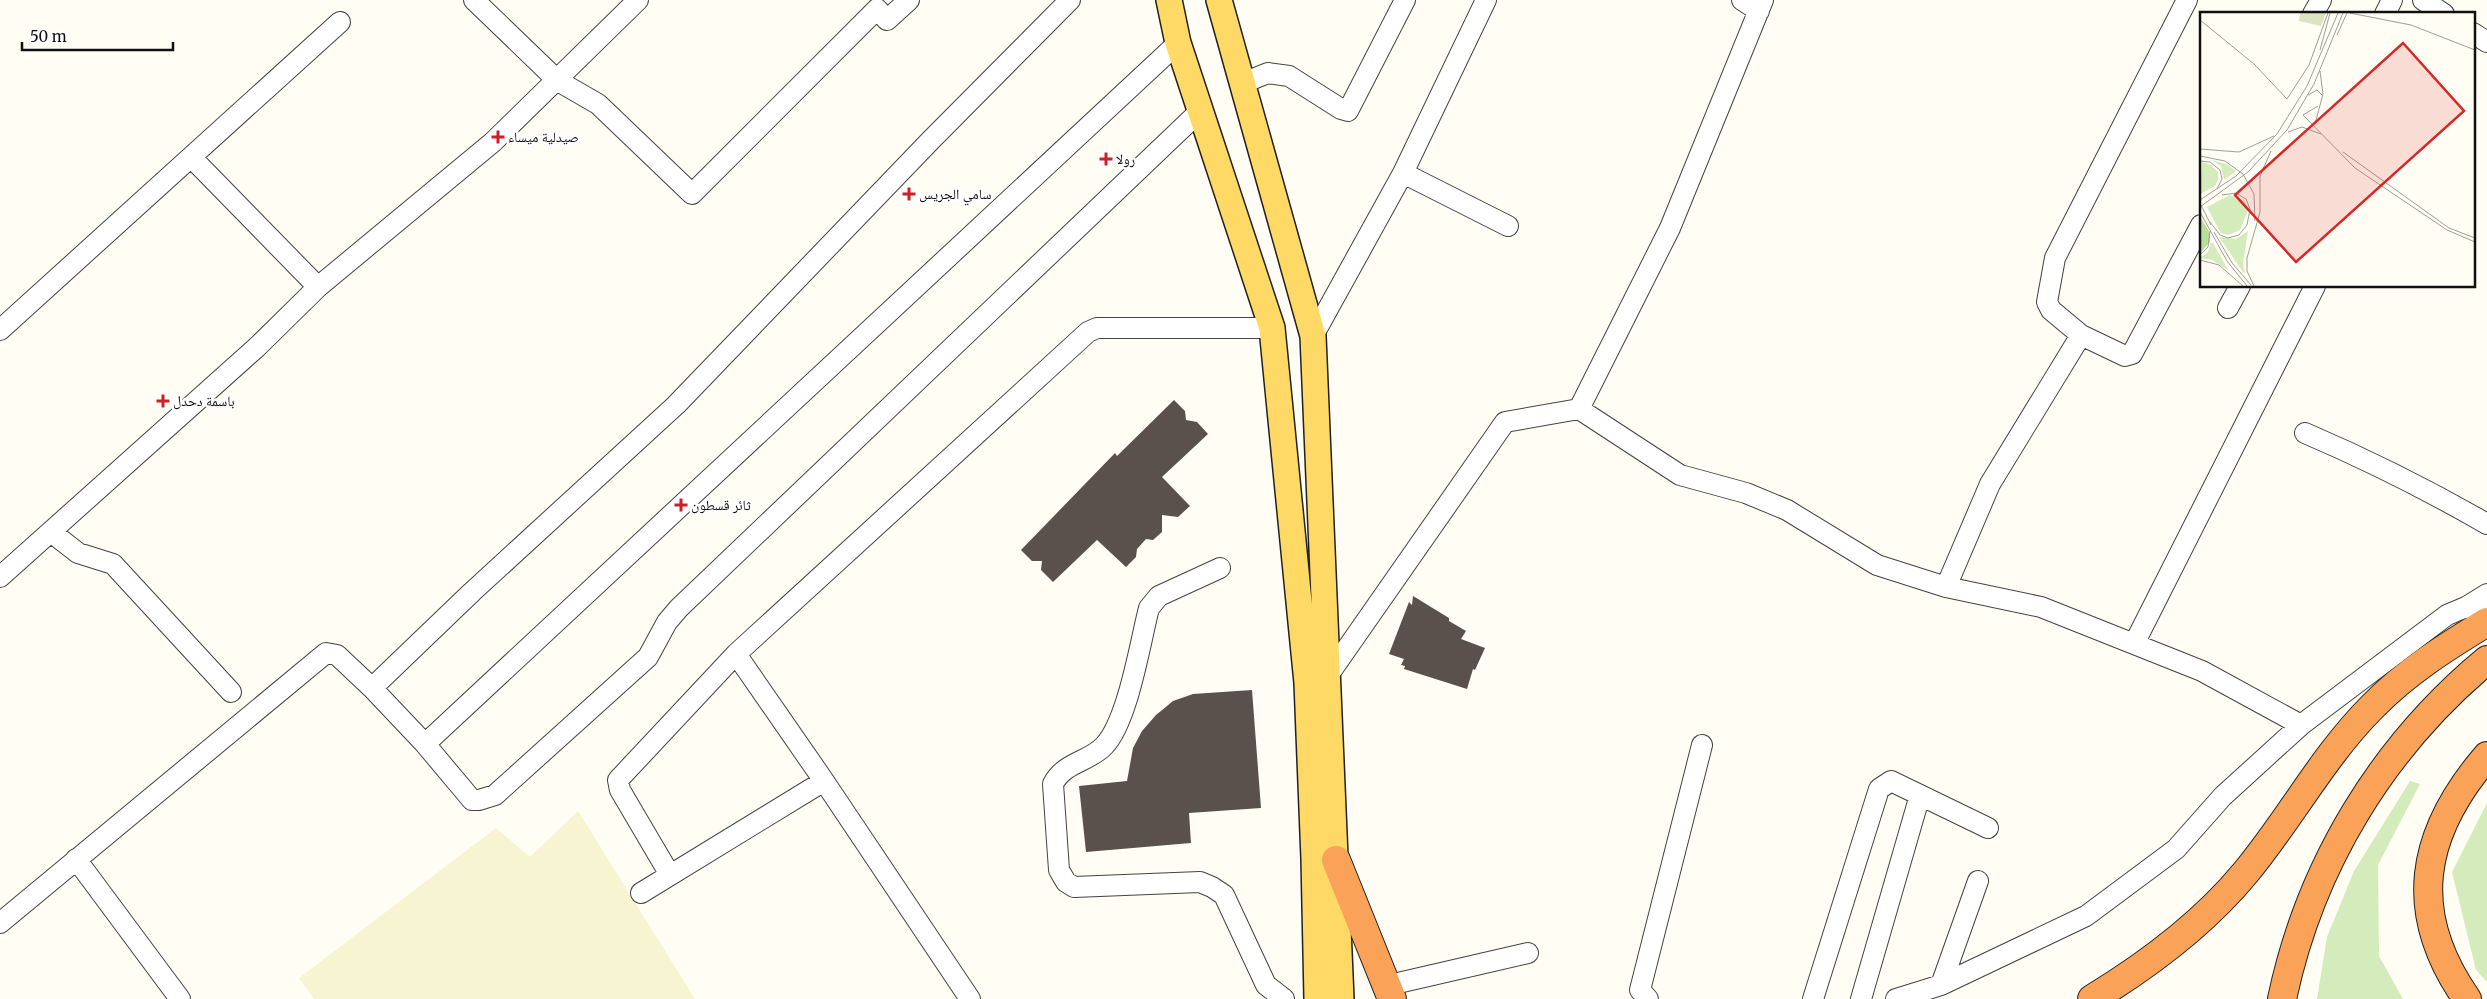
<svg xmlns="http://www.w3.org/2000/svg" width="2487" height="999" font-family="Merriweather,'Noto Naskh Arabic',serif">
	<rect width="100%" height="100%" fill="#fffdf4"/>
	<!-- farmland -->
	<path fill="#f7f4d2" d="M578,811L695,999H314L299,978L496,828L530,857Z"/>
	<!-- green -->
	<path fill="#d4ecbb" d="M2410,781L2420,784L2378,865L2379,956L2403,999H2317L2327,937L2354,871Z
		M2487,803V982L2476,970L2452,872Z"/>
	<!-- building -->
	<path fill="#5a514c" d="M1174,400L1185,411L1186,420L1197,422L1208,434L1162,477L1190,506L1178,517L1162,515V532L1153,540L1146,539L1137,549L1136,557L1126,567L1097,540L1053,582L1041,570L1042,561H1032L1021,550L1115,453L1117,456Z
		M1413,596L1449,618V621L1466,631L1461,639L1485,648L1475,670L1473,669L1467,689L1404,669L1405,666L1401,665L1404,659L1389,654L1409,602L1412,605Z
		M1252,690L1261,808L1189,813L1191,843L1086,852L1079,786L1127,781L1133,748L1142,731L1156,715L1173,701L1193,694Z"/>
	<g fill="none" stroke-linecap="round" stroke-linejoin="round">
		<!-- minor casing -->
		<g stroke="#434343" stroke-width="22">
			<path id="minor" d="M474,0L558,81L598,104L692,194L877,9L887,20L909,0
				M1742,0L1759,11
				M2423,0L2444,14
				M2313,14L2321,0
				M2385,14L2392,0
				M2473,33L2487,42
				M1243,83L1268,73L1289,76L1341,109L1348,111L1405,0
				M191,157L318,287
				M1403,173L1508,226
				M2228,308L2240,286
				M0,330L340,22
				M2081,335L2051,310L2047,302L2055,258L2187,0
				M1313,336L1403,173L1486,0
				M1579,409L1680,475L1746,493L1787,510L1877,565L1946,587L2041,607L2202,671L2301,725
				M2305,433C2368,460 2428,490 2487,524
				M51,532L78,553L113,564L231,692
				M1220,568L1159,596L1149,608C1140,643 1128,721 1104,746C1089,762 1064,762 1053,784L1059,870L1066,882L1074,887L1200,882L1212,887L1224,895L1266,985L1284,999
				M0,577L257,347L318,287L493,142L638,0
				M1946,587L1990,484L2081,335L2125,356L2132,354L2201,225
				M2466,607L2487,594
				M2134,644L2315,286
				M1327,677L1505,422L1579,409L1670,228L1763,0
				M372,688L472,592L676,405L931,140L1070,0
				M425,744L472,800H479L495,795L648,657L667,622L679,608L1200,111
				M76,859L180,999
				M670,875L620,790L618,780L736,654
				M641,893L824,781
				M0,923L326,653L337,655L372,688L425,744L1178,43
				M1941,985L1978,881
				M1385,986L1528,953
				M970,999L824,781L736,654L1088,332L1097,328H1272
				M1648,999L1640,990L1702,745
				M1813,999L1879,789L1891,781L1988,828
				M1861,999L1920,795
				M1896,999L1941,985L2086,916L2176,849L2223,796L2301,725L2447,615L2466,607L2487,613"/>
		</g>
		<!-- major casing -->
		<g stroke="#212121" stroke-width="28">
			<path id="major" d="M1169,0L1178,43L1272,328L1307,683L1314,859L1317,999
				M1219,0L1313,336L1341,999"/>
		</g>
		<!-- highway casing -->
		<g stroke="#212121" stroke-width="30">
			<path id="highway" d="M1336,860L1392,999
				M2092,999C2148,965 2204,923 2246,872C2290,819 2323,756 2372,707C2406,672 2446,647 2487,622
				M2282,999C2310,866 2382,747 2487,660
				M2467,999C2406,912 2420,834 2487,756"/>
		</g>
		<!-- minor -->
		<use href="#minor" stroke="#fff" stroke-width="20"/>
		<!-- major -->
		<use href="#major" stroke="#fed965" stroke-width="25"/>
		<!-- highway -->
		<use href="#highway" stroke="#faa257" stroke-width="28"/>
	</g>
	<!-- markers -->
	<g fill="#c82128" stroke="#fff" stroke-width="2">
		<path d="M495.5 129.5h5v5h5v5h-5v5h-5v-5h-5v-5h5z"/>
		<path d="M1103.5 151.5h5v5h5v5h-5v5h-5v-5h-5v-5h5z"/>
		<path d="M906.5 186.5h5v5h5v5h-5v5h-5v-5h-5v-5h5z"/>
		<path d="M160.5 393.5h5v5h5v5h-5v5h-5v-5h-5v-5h5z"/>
		<path d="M678.5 497.5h5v5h5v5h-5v5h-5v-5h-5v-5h5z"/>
	</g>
	<g text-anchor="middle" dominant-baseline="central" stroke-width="5" stroke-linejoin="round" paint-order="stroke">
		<!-- poi labels -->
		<g font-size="14" fill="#101010" stroke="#fff" text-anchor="start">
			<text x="508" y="137">صيدلية ميساء</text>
			<text x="1116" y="159">رولا</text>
			<text x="919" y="194">سامي الجريس</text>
			<text x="173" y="401">باسمة دحدل</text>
			<text x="691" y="505">ثائر قسطون</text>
		</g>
	</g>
	<!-- overview -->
	<g transform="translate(2200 12)">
		<rect width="275" height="275" fill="#fffdf4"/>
		<path d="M11,148L26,152L36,159L24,168L21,154ZM2,150L11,153L18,160V168L15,174L0,182ZM30,183L45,189L48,198L40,218L28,223L21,221L7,195ZM48,219L43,251L45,263L19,225L36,227ZM11,231H13L28,258L12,248L0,246L8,240Z" fill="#d4ecbb"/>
		<path d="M0,204L10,221V230L0,241Z" fill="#b8de99"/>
		<path d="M100,1H126L121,14L99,9Z" fill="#d9e4c2"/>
		<path fill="none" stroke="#9f9e99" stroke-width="1" d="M150,1L211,13L275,38M0,8L54,52L87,87L109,53L128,1M137,23L147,1M120,38L130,1M108,83L117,78L122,83M103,103L155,156L247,218L275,230M103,103L118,94M115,112L123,82L120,59M88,120L102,115L121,122M0,137L39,140L74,124M143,140L249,216L275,226M0,144L25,149L43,162L54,182L55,209M0,149L10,150L20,158L22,167L17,177M0,188L36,164L77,122L107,74L138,1M1,193L11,213M0,195L48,160L87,118L114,72L143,1M0,200L27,249L47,274M10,210L20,223L28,226L39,223L47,213L50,197L46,187L36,181L22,183M14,220L32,251L51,273M0,243L8,235L10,219M0,248L19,253L43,274M54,274L47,259V246L60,200V164L71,139"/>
		<path fill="#d62828" fill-opacity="0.15" stroke="#d62828" stroke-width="2.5" d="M203,31L264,99L96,250L35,183Z"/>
		<rect width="275" height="275" fill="none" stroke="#101010" stroke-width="2.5"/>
	</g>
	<!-- scale -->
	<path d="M22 42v8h151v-8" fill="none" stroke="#101010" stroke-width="2.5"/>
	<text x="30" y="42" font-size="15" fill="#101010" stroke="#ffffff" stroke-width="4" paint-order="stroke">50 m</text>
</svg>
